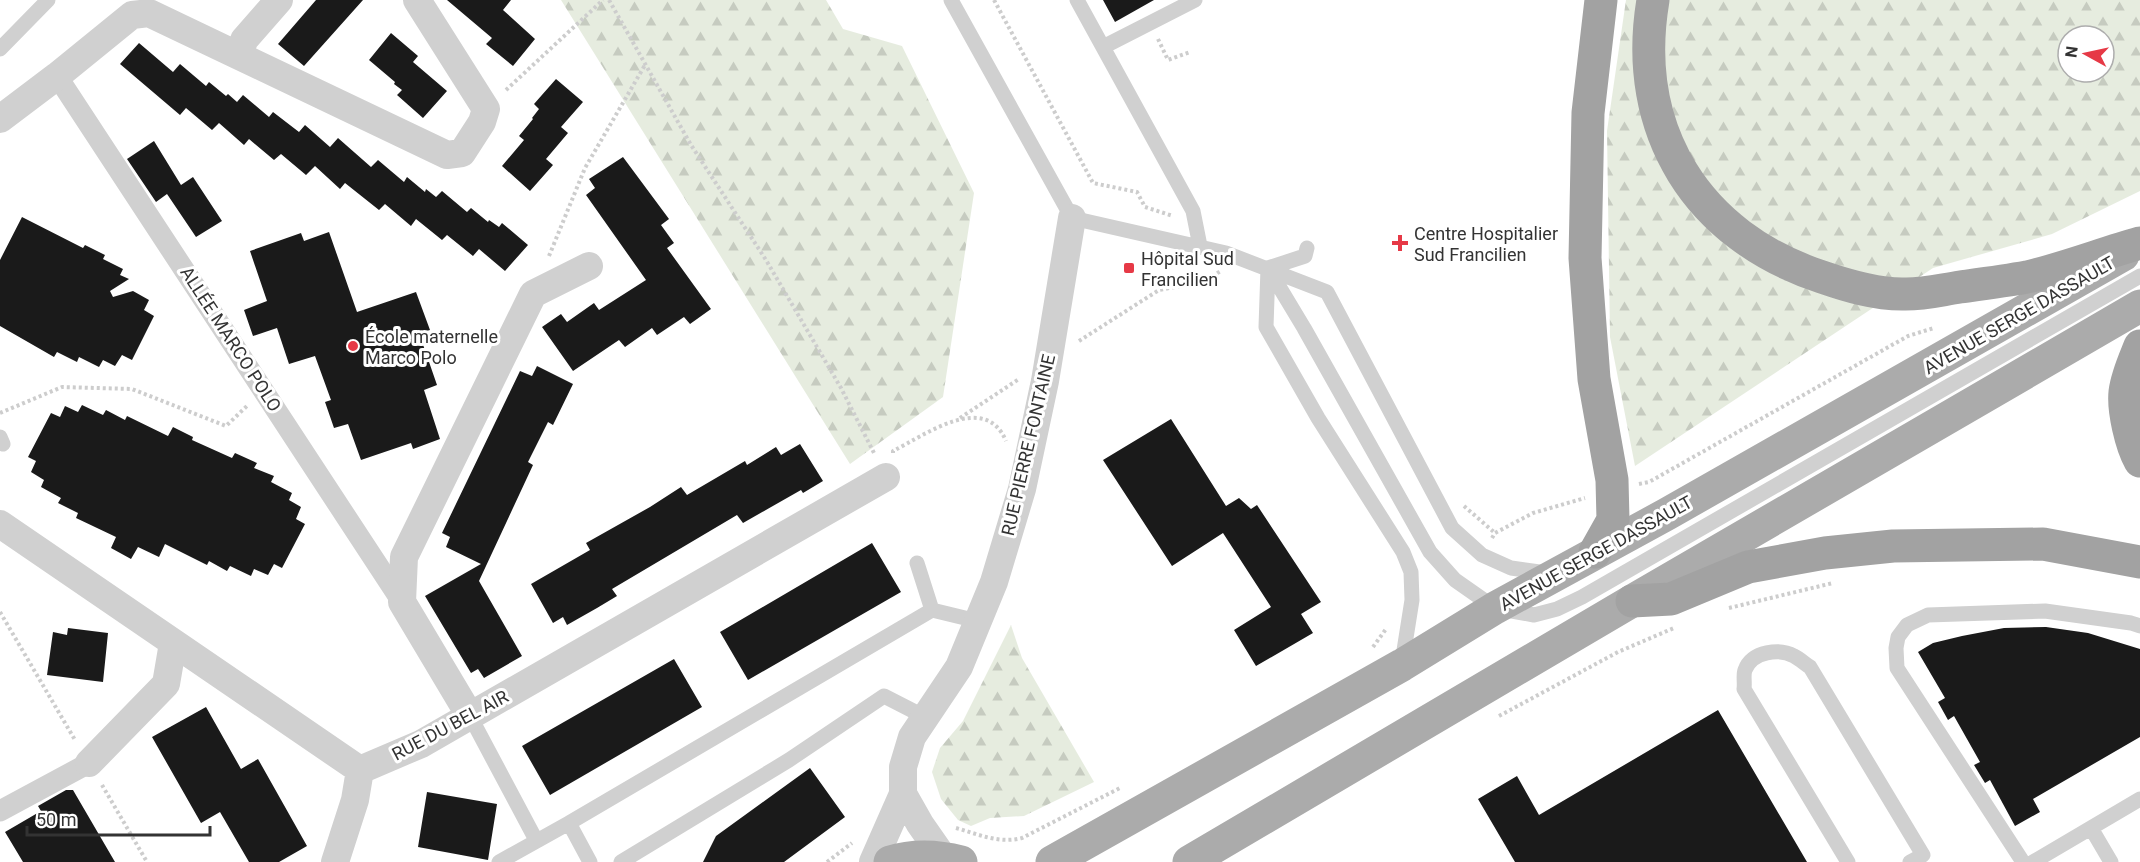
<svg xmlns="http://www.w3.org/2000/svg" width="2140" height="862" font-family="Roboto,sans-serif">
	<defs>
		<pattern id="forest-firs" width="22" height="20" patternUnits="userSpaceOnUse" patternTransform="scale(1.5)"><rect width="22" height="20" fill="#e6ecdf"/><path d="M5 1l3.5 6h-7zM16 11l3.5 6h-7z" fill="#c6cbc0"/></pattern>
	</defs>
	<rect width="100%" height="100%" fill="#fff"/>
	<!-- forest -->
	<path fill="url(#forest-firs)" fill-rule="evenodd" d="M561,0H826L843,29L902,46L974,193L943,397L850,464Z
		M1626,0H2140V191L2052,234L1933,268L1635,466L1610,337L1607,131ZM2068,36H2104V72H2068Z
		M1011,625L1022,658L1094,782L1024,816L990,818L971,826L958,820L941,799L932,772L940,748L963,721Z"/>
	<!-- building -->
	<path fill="#1a1a1a" d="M316,0H363L304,66L278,44Z
		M447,0H511L503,10L535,39L513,66L486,44L492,38Z
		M1103,0H1154L1115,22Z
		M391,33L418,56L413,62L447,91L423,118L397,95L402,90L394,84L395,82L369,60Z
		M139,43L173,72L180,64L206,86L209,82L226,96L228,94L237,102L243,95L269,117L273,112L299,132L305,125L330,147L338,138L371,167L378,160L404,182L407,177L425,192L426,189L436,197L442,191L467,212L471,208L488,222L489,220L499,227L502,223L528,245L505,271L479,249L473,256L447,235L442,240L416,219L411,226L385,204L379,210L345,183L340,189L315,166L306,175L281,154L274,160L249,139L244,145L219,123L212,130L186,108L180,115L120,64Z
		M556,79L583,102L561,127L568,133L546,159L553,165L530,191L502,166L524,140L519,136L533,119L532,118L539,109L534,104Z
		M154,141L181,185L193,177L222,221L196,237L167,194L156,202L127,159Z
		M623,157L669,219L661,225L674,243L667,248L711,309L690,324L684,317L657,335L652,328L625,347L619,340L573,371L542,327L561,314L567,322L594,303L599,310L646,280L586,195L595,188L589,179Z
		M22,217L83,248L85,245L105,255L103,259L123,269L120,275L129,279L110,291L113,297L133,291L149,300L144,310L154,316L132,360L122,355L115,366L103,360L99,367L79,357L77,362L57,352L54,357L0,326V260Z
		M329,232L357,312L416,292L430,330L419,333L437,385L424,390L440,439L413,449L411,443L361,460L348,424L334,428L325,402L331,400L315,356L289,364L277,328L253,336L244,310L267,301L250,251L301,233L304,241Z
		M537,366L573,384L553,425L548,422L528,462L533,465L479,581L522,656L484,678L478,669L471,673L425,596L481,564L446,547L450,537L442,533L520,371L532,376Z
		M82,405L103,415L106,410L125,420L127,416L168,436L173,427L193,437L192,440L232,458L235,453L257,463L254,468L274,476L271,482L292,493L289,500L301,507L296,519L305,524L282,568L274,564L268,575L254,569L251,576L230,566L227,571L209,561L207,565L165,544L159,557L138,547L131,559L111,548L116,537L76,518L78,513L58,503L61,498L41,487L44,480L31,472L36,461L28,457L51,413L60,417L65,406L78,412Z
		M1171,419L1226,506L1239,498L1251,509L1257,505L1321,602L1301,614L1313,633L1256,666L1234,630L1271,607L1223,533L1172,566L1103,460Z
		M800,444L823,481L803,493L801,490L743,523L737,515L612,589L617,596L597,608L567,625L563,617L553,623L531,584L590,550L586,543L650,507L681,487L687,495L745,461L747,465L776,447L781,455Z
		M872,543L901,592L748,680L720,632Z
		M2046,627L2088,633L2140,649V737L2033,799L2040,812L2015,826L1990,780L1985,783L1974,765L1980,762L1954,716L1948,720L1938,702L1945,698L1918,652L1933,643L1962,636L2004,628Z
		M68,628L108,633L103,682L47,675L53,632L67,635Z
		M674,659L702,707L550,795L522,746Z
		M206,707L241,769L258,759L307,846L279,862H249L220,812L201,823L152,737Z
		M1718,710L1807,862H1515L1478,799L1517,776L1539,815Z
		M810,768L845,817L784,862H703L716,836Z
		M66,790H73L115,862H23L5,832L41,811L38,806Z
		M427,792L497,804L488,860L418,847Z"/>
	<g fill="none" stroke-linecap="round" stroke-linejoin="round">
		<!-- path -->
		<path stroke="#cdcdcd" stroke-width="4" stroke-dasharray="3 3" stroke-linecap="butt" d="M609,0L691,145L766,260L841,388L875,455
			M994,0L1093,183L1137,192L1145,207L1173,216
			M1158,39L1168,60L1190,52
			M506,90L603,0
			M549,256L585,168L645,65
			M1079,341L1159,290L1202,282L1221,271
			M0,413L62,387L132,389L226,426L248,405
			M960,418L1019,379
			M893,453V451C925,435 985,391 1006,441
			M1639,484L1649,482L1908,336L1934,328
			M1464,506L1495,533
			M1492,538L1495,533L1533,513L1585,498
			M1729,608L1833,583
			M0,612L75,740
			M1373,647L1386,629
			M1499,716L1618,652L1674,628
			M102,785L147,862
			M956,828C978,834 998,844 1022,838L1120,788
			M827,862L852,843"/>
		<!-- service -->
		<path stroke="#d0d0d0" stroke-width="15" d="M951,0L1072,218L1226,253L1327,292L1452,528L1482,555L1511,568L1547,573
			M1077,0L1193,211L1200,246
			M1103,47L1195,0
			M0,49L48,0
			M1268,268L1304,328L1430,552L1455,580L1495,608L1534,615L1557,609L1582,597L2140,276
			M1268,268L1266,327L1318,418L1403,552L1411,572L1412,600L1402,663
			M1268,268L1305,256L1307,248
			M0,437L3,444
			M917,563L932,610
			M470,716L536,840
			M2091,828L2111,862
			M499,862L569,823
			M590,862L569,823L932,610L965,618L977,624
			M621,862L789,760L884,696L925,717
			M1848,862L1744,689C1745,683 1743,675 1745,670C1752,651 1780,648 1794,656C1800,659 1805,664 1810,667L1923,855L1910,862
			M2023,862L1897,668L1896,648L1898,637L1907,625L1928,615L2045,611L2131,623L2140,626
			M2033,862L2140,799"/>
		<!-- pedestrian -->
		<path stroke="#d0d0d0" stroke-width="21" d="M57,76L402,602
			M0,811L89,763"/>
		<!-- minor -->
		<path stroke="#d0d0d0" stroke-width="28" d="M240,55L244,40L279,0
			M0,119L57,76L132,15L149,13L447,155L462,153L482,122L486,109L417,0
			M0,524L360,770L421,744L886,477
			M470,716L402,602L404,557L533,294L589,266
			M89,763L166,684L173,643
			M903,794L920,824L943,857
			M335,862L355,800L360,770
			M873,862L903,794V767L912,737L959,667L994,582L1022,489L1045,381L1072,218"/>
		<!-- primary -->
		<path stroke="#ababab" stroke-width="33" d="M890,862C913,855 938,856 961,862
			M1052,862L1402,665L1495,608L1667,514L2123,255
			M1189,862L1632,601L2140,306"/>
		<!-- trunk -->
		<path stroke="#a2a2a2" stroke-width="33" d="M1653,0C1631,131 1697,236 1822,277C1848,286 1875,294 1902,294C1922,295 1940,290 1960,287C1982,284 2005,281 2027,277C2063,269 2104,253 2140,243
			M2140,346C2134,361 2127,376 2125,392C2123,410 2131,445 2140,461
			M1595,552L1613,520L1612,480L1594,379L1585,258L1588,113L1601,0
			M1632,601L1671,599L1748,567L1825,553L1893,546L2043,544L2140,562"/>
	</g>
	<!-- markers -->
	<g fill="#e63946" stroke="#fff" stroke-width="2">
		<path d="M1397 234h6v6h6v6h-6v6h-6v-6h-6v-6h6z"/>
		<rect x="1123" y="262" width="12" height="12" rx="3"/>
		<circle cx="353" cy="346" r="6"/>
	</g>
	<g text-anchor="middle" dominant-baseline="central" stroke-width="6" stroke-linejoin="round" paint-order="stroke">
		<!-- poi labels -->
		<g font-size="18" fill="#333" stroke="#fff" text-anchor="start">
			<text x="1414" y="233">Centre Hospitalier<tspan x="1414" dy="21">Sud Francilien</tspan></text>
			<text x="1141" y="258">Hôpital Sud<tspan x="1141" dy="21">Francilien</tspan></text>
			<text x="365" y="336">École maternelle<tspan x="365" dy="21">Marco Polo</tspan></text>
		</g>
		<!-- street labels -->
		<g font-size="18" fill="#333" stroke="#fff">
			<text transform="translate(2019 315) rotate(-30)">AVENUE SERGE DASSAULT</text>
			<text transform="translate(231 339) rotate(57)">ALLÉE MARCO POLO</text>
			<text transform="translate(1028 445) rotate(-77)">RUE PIERRE FONTAINE</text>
			<text transform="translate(1596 553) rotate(-29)">AVENUE SERGE DASSAULT</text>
			<text transform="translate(450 725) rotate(-28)">RUE DU BEL AIR</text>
		</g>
	</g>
	<!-- north arrow -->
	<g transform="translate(2086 54) rotate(278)"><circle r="28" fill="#ffffff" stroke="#adadad" stroke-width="1.5"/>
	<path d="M0-4.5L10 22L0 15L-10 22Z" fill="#e63946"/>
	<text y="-9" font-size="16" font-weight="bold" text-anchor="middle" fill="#333333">N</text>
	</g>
	<!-- scale -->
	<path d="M27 826v9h183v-9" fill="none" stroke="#333333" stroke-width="3"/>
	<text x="36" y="826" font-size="18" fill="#333333" stroke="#ffffff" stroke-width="4.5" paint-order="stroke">50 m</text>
</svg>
